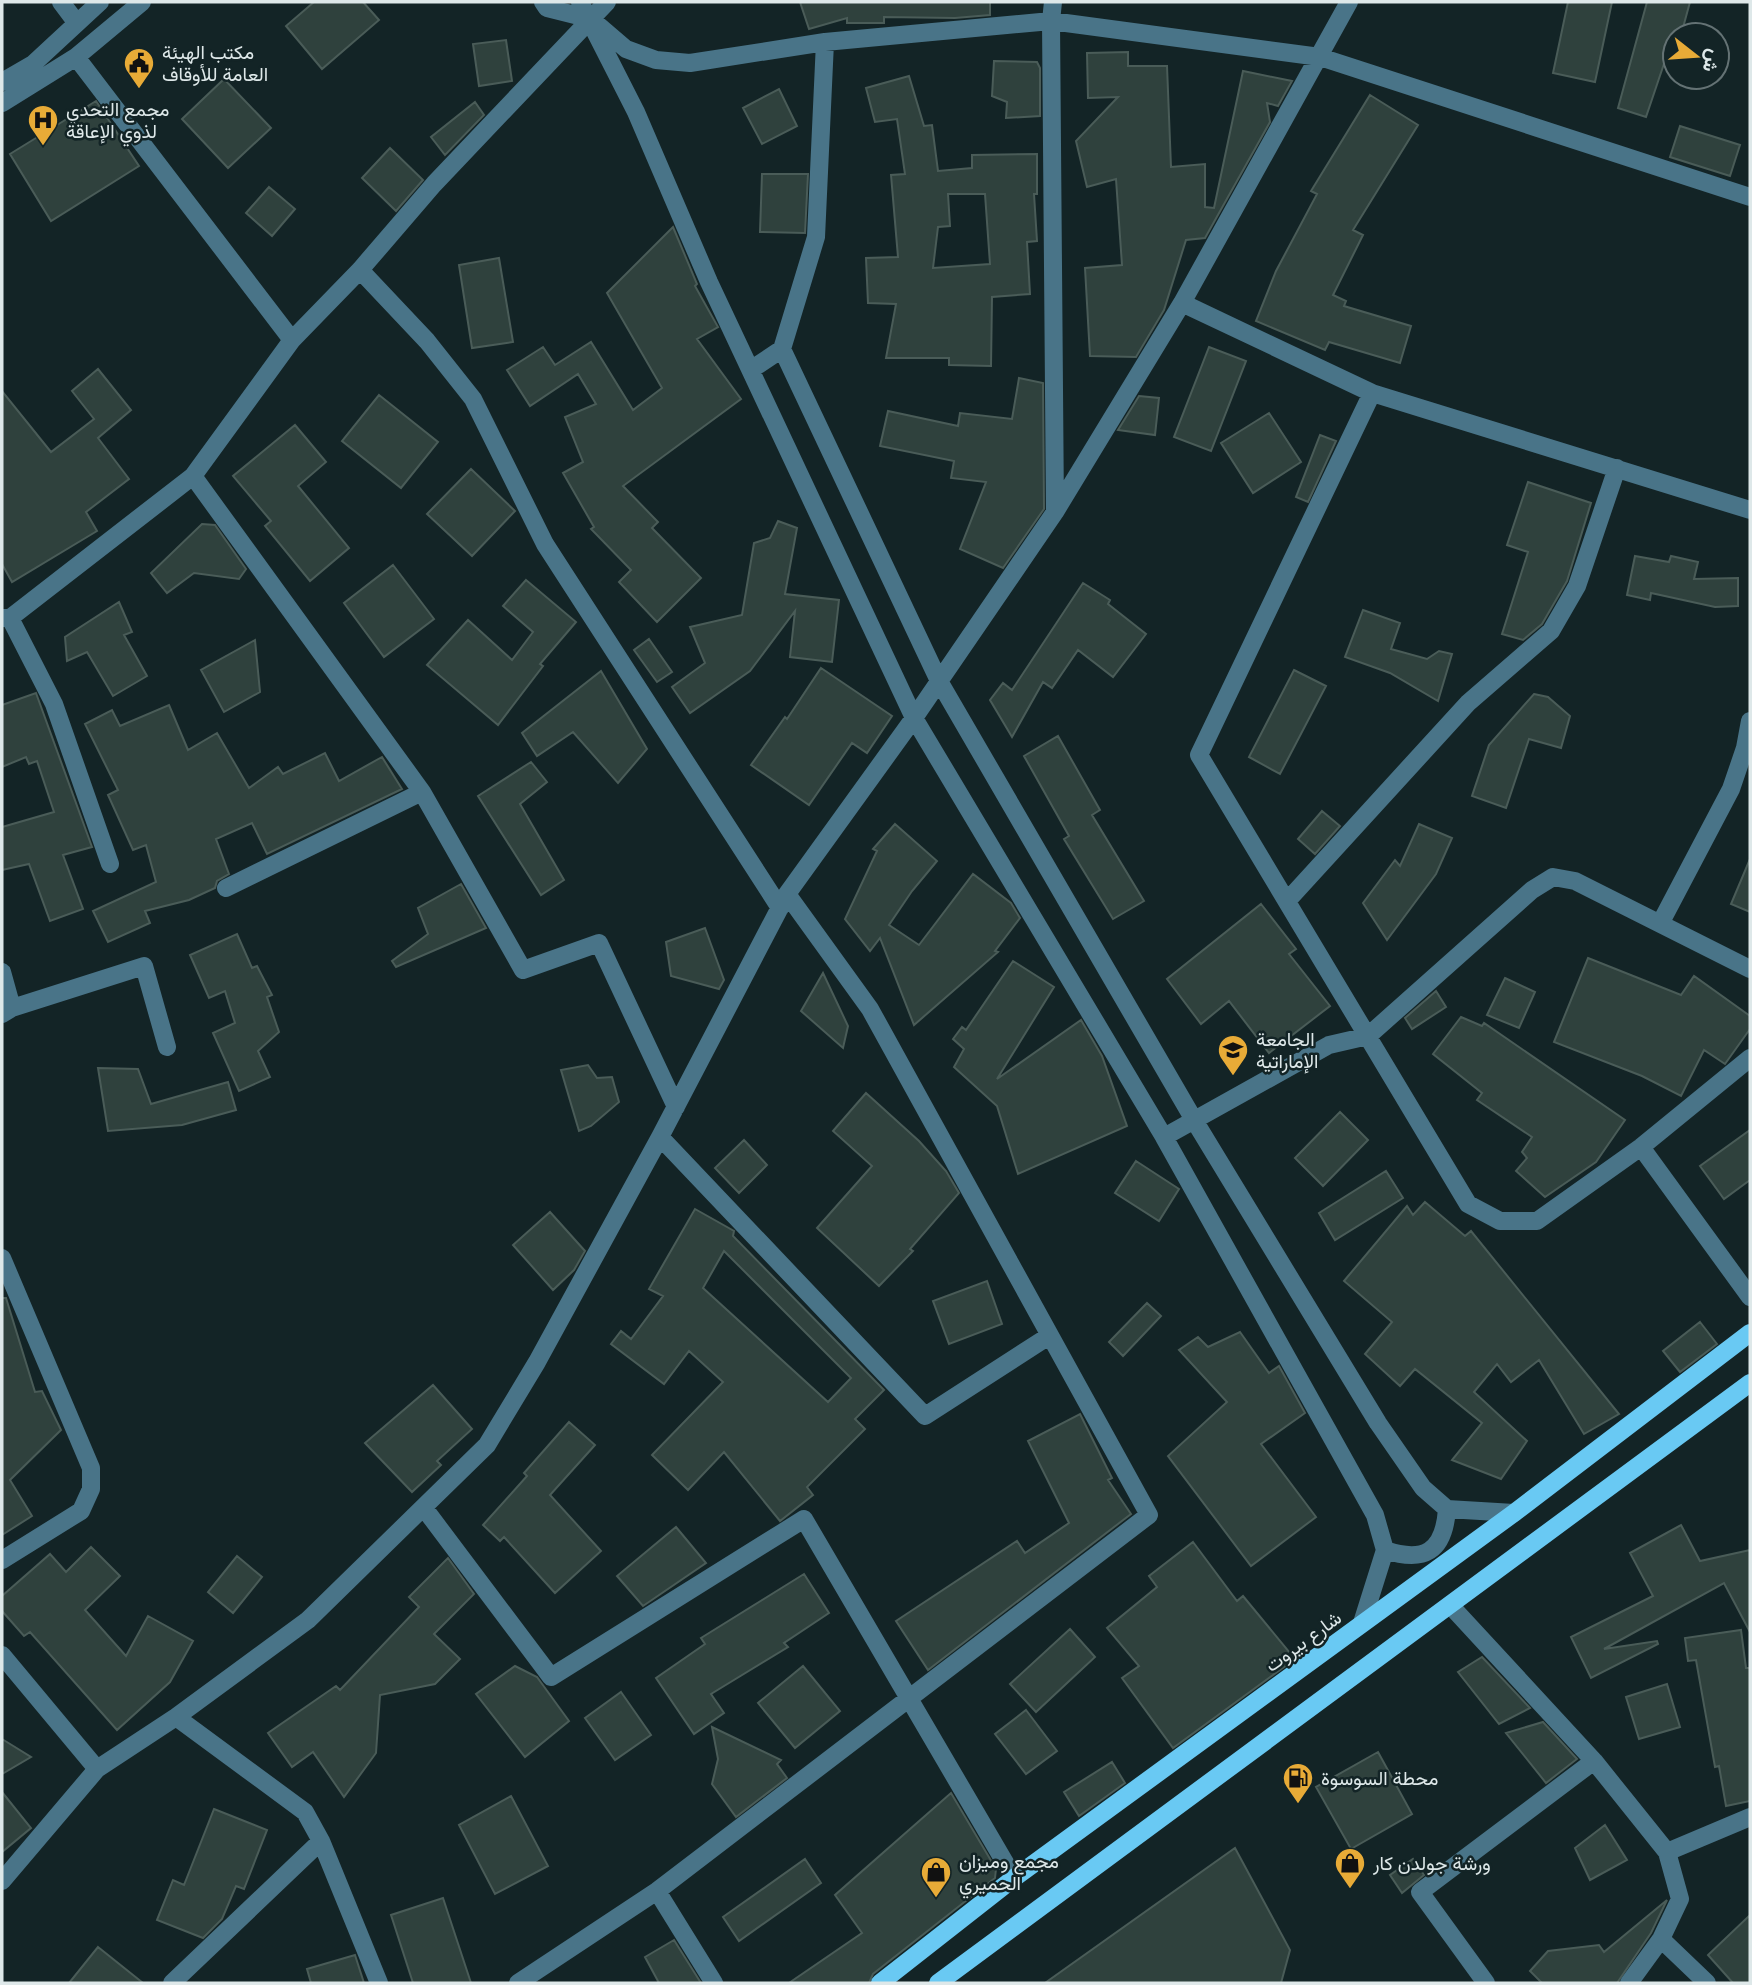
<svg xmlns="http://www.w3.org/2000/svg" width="1752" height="1985" font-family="Mulish,Vazirmatn,sans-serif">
	<rect width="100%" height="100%" fill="#132426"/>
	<!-- building -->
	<path fill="#2f413d" stroke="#4a5c58" stroke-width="2" fill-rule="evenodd" d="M314,2H363L379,20L322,69L286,26Z
		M800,2H990V15L955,18L884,17V23H847V18L809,29Z
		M1568,2H1612L1595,82L1553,73Z
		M1647,2H1690L1681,35H1675V54L1668,52L1646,117L1618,108Z
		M506,40L512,81L479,86L473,44Z
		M1128,52V66H1167L1171,167L1205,164V207L1214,208L1243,71L1292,81L1278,106L1267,103L1270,122L1205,238L1186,240L1164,310L1136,357L1090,356L1085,268L1122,265L1116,179L1087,187L1076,141L1118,97L1088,98L1087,53Z
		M994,61L1037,62L1040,68V116L1006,118L1007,102L992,96Z
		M909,76L924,126L932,125L938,171L972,168V155L1037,154V194H1034L1037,241L1027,242L1030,294L992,297L991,366L949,365V358H886L896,304L868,303L866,258L898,257L891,175L905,174L897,119L875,122L866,88ZM948,194H985L990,264L933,268L938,227L950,226Z
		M224,79L271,128L228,168L182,119Z
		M779,89L797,126L762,144L743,108Z
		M1370,95L1418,125L1353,230L1363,235L1333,295L1346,301L1344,306L1411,326L1400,363L1329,342L1325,350L1256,321L1276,271L1317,194L1311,191Z
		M96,101L139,166L51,221L10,154Z
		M475,102L484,115L445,155L431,137Z
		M1680,126L1740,145L1730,176L1670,157Z
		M390,148L423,180L396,211L362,178Z
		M762,174H808L805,233L760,232Z
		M269,187L295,209L272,236L246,213Z
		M673,227L697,284L695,286L718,327L697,339L741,399L623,486L658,522L652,528L701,578L657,622L619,582L631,570L591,529L594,527L563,473L583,462L565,417L596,404L578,374L530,406L507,370L543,347L555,365L591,342L633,410L662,388L607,293Z
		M499,258L513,342L472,348L459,265Z
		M1209,347L1246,361L1211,451L1174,437Z
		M98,369L131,410L98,438L129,479L86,512L97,531L12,582L2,564V391L51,452L94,419L72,391Z
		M1019,378L1043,383L1044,509L1003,568L960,549L986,482L951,478L954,461L880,446L888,411L958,426L960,413L1012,419Z
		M379,395L438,442L401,488L342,441Z
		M1139,396L1159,398L1155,435L1118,430Z
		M1269,413L1301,462L1253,493L1221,443Z
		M295,425L326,462L298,486L349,548L310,581L265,526L271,521L233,476Z
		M1320,435L1336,441L1308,502L1296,497Z
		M471,469L515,511L472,556L427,514Z
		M1528,482L1591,503L1567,581L1542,624L1523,640L1502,634L1528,552L1507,545Z
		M778,521L797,528L785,594L839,600L832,662L790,657L795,611L750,671L690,713L672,687L705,663L690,627L742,615L754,543L770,538Z
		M202,524L215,525L246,569L239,579L194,573L167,593L151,573Z
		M1635,556L1669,562L1671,556L1698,562L1694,579L1738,578V606L1715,607L1651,593L1650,600L1627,595Z
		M393,565L434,619L384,657L344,603Z
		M526,580L576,622L540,664L543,666L498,725L427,665L468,620L512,660L533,632L503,606Z
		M1083,583L1110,600L1108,604L1146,634L1113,677L1078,650L1052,688L1043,682L1012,737L990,700L1003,683L1012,690Z
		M119,602L132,632L124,635L147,676L113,696L87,652L67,661L65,637Z
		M1363,610L1400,623L1391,649L1427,659L1439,651L1452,654L1438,701L1390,673L1345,657Z
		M649,639L672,672L657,682L634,650Z
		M255,640L260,692L224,712L201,670Z
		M821,668L892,716L867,753L852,743L809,805L751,765L785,717L787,719Z
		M1294,670L1326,686L1280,774L1249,757Z
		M601,671L647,749L618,783L573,732L537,756L522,733Z
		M36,693L92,847L63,855L83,909L50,921L29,864L2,870V827L54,812L37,761L29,764L26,757L2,767V705Z
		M1534,694L1548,697L1570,716L1561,748L1529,739L1506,808L1472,796L1489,745Z
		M169,705L188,750L217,733L249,788L278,767L283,774L325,753L339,781L382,757L402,789L267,854L252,823L216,839L229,874L217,881L215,888L189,900L145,911L150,923L108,942L93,911L156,882L146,845L133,850L108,795L118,790L85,724L112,710L120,726Z
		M1058,736L1100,810L1092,815L1144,901L1113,919L1064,839L1069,836L1024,756Z
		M531,762L547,782L520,804L564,880L541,895L478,796Z
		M1322,811L1340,826L1315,854L1298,839Z
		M895,824L937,861L912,891L889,925L919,945L973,874L1011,903L1020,918L995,951L998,952L914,1025L880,938L870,951L845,919L877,851L873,849Z
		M1419,824L1452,838L1436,874L1387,940L1363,903L1395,860L1400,866Z
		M1750,859V912L1731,904Z
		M461,884L486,928L396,967L392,961L428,934L418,908Z
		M1261,904L1296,949L1289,954L1330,1006L1269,1053L1229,1001L1201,1024L1167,979Z
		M705,928L724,980L719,989L671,976L666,942Z
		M237,934L252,968L257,966L272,995L267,997L279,1032L258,1051L270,1077L239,1091L213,1033L235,1023L225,991L209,998L190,955Z
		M1588,958L1681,995L1694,976L1750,1016V1029L1725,1064L1704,1050L1681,1096L1642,1076L1554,1042Z
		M1013,961L1054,987L997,1079L1081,1020L1102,1056L1127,1126L1018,1174L997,1106L954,1067L964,1049L953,1039L962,1027L966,1030Z
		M823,973L848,1026L843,1048L801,1011Z
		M1505,978L1535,992L1519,1028L1487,1015Z
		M1436,991L1446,1007L1412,1029L1405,1018Z
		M1461,1017L1482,1026L1484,1023L1625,1120L1596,1162L1545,1197L1516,1171L1527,1158L1522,1152L1532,1137L1477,1100L1482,1093L1433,1054Z
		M588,1065L597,1078L612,1077L619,1102L591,1126L579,1131L561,1070Z
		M98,1068L138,1069L151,1104L228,1082L236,1110L182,1125L108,1131Z
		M866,1093L919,1141L946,1171L959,1193L910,1249L913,1251L879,1286L817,1228L872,1166L833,1131Z
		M1340,1112L1368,1140L1323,1186L1295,1158Z
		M1750,1130V1180L1724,1199L1700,1166Z
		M744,1140L767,1165L739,1193L715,1168Z
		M1136,1161L1179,1189L1159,1221L1115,1193Z
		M1386,1171L1403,1198L1335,1240L1319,1213Z
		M1425,1202L1465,1236L1471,1231L1619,1414L1584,1434L1539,1360L1511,1382L1497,1364L1474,1392L1527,1441L1501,1479L1452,1460L1482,1423L1415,1369L1400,1386L1365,1354L1392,1322L1344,1281L1407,1206L1413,1215Z
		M695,1209L734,1231L733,1236L884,1390L855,1419L865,1429L807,1487L813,1495L780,1521L724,1452L688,1490L652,1455L723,1382L689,1351L664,1384L611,1344L621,1331L631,1339L663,1296L649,1289ZM724,1251L851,1378L828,1402L703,1288Z
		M550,1212L585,1251L574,1270L553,1290L513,1245Z
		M987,1281L1002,1324L949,1344L933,1301Z
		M2,1298H6L35,1392L42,1391L61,1430L10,1480L32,1516L2,1535Z
		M1147,1303L1161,1316L1123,1356L1109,1342Z
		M1700,1322L1717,1344L1680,1372L1663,1351Z
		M1240,1332L1269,1373L1279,1366L1305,1413L1261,1444L1316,1517L1251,1566L1168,1456L1227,1402L1179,1350L1198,1337L1208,1347Z
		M433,1385L472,1429L437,1461L441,1465L412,1492L365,1443Z
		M1080,1414L1112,1478L1108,1480L1131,1514L928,1670L896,1621L1017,1541L1025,1553L1069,1523L1028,1441Z
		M569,1422L595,1445L550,1495L601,1551L555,1593L504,1537L500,1541L483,1525L527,1476L524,1473Z
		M1681,1525L1700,1561L1750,1550V1632L1724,1583L1604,1649L1657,1641L1658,1644L1591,1678L1571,1637L1653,1596L1630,1553Z
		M676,1527L706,1563L643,1606L617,1576Z
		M1193,1542L1237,1601L1243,1596L1295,1659L1173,1748L1122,1678L1139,1666L1107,1628L1157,1587L1149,1576Z
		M91,1547L120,1576L85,1610L126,1656L148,1616L193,1641L170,1682L117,1730L30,1632L24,1636L2,1611V1596L50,1554L66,1572Z
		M237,1556L262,1577L233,1613L208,1592Z
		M448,1558L474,1594L434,1634L460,1659L435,1684L380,1695L376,1753L344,1797L313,1752L292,1767L268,1733L336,1686L340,1690L419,1607L409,1597Z
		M804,1574L829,1613L784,1643L788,1647L711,1694L724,1713L694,1734L656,1678L705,1644L701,1638Z
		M1070,1629L1095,1657L1036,1712L1010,1684Z
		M1741,1630L1746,1668H1750V1801L1726,1806L1719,1766L1715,1767L1696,1660L1688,1661L1685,1638Z
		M1482,1657L1530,1708L1499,1724L1458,1672Z
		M515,1666L537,1677L569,1721L525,1757L476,1694Z
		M803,1666L840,1711L795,1748L758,1703Z
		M1667,1684L1680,1727L1639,1739L1626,1697Z
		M621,1692L651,1735L615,1760L585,1718Z
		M1026,1710L1057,1751L1026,1774L995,1734Z
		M1543,1722L1577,1759L1546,1783L1506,1733Z
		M712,1727L781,1760L777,1764L787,1778L736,1817L712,1784L718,1759Z
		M2,1739L31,1757L2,1774Z
		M1378,1752L1412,1814L1351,1849L1316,1787Z
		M1112,1762L1125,1783L1079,1816L1064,1792Z
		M2,1792L31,1828L2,1852Z
		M951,1793L996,1869L995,1878L873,1974L869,1983H789L862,1933L835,1895Z
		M511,1796L548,1866L495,1894L459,1825Z
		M214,1809L267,1830L244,1889L236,1886L222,1919L203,1938L157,1920L173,1880L184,1885Z
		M1605,1825L1627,1860L1590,1880L1575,1848Z
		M1235,1848L1290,1950L1281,1983H1045Z
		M805,1859L821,1883L739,1941L723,1917Z
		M1413,1859L1424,1875L1402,1893L1390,1875Z
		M443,1898L471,1983H413L391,1915Z
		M1667,1900L1651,1933L1617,1983H1542L1530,1971L1548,1951L1599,1945L1604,1952Z
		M1750,1915V1983H1733L1708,1955Z
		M674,1940L701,1983H659L645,1957Z
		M98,1947L143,1983H69Z
		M355,1955L364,1983H311L307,1969Z"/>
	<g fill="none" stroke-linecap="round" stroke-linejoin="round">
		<!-- minor -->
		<path stroke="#497488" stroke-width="18" d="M61,2L76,22
			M543,2L547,8L591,19L626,49L656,60L690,63L825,42
			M580,2L636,112L709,282L914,718L1164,1137L1375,1515L1385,1550L1362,1623
			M1053,2L1051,21L1320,57L1750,197
			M76,57L292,340
			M2,82L33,64L100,2
			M2,103L76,57L142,2
			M360,270L427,341L473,399L545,544L780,908
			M1182,303L1372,393L1750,510
			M782,349L939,681L1194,1120L1378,1423L1423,1488L1447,1509L1514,1513
			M752,369L782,349L816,237L825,42L1051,21L1055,512
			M1372,393L1199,755L1468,1204L1500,1221H1537L1641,1147L1750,1058
			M193,476L422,792L523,970L599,943L676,1107
			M2,618H10L193,476L292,340L360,270L434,184L607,2
			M10,618L54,704L110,864
			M226,888L422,792
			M1288,900L1468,703L1551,631L1577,586L1617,468
			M1661,922L1731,789L1745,748L1750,721
			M2,972L12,1008
			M2,1014L12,1008L144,966L167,1047
			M660,1137L925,1416L1049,1336
			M1164,1137L1329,1045L1368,1036L1532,890L1553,877L1575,881L1750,969
			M1641,1147L1750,1297
			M2,1258L91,1468V1489L81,1511L2,1560
			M424,1508L551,1677L804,1519L1014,1878
			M1385,1550C1424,1563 1444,1552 1447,1509
			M1450,1605L1594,1761L1667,1852L1750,1817
			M2,1655L97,1769
			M176,1717L305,1812L321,1841L379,1983
			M2,1881L97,1769L176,1717L308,1620L487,1445L537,1362L660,1137L787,894L914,718L1055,512L1182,303L1349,2
			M657,1891L714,1983
			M1661,1939L1707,1983
			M172,1983L321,1841
			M518,1983L657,1891L1149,1515L870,1009L787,894
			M1486,1983L1420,1892L1594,1761
			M1629,1983L1661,1939L1680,1899L1667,1852"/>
		<!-- major -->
		<path stroke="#69c9f3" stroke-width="18" d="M880,1983L1014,1878L1514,1513L1750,1333
			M938,1983L1750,1383"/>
	</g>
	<!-- icons -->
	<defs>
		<g id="civic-pin" transform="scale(1.575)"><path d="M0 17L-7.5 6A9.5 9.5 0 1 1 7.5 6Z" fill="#e8ab37" stroke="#132426"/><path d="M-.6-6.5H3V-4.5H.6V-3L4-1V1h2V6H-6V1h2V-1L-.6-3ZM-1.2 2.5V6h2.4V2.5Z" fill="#111"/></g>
		<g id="hospital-pin" transform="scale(1.575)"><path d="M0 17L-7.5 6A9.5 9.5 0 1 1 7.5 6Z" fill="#e8ab37" stroke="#132426"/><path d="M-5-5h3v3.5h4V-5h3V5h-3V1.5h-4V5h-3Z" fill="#111"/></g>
		<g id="university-pin" transform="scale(1.575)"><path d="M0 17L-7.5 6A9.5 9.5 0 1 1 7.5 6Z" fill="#e8ab37" stroke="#132426"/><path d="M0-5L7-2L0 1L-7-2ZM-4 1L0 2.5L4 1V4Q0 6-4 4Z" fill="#111"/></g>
		<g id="fuel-pin" transform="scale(1.575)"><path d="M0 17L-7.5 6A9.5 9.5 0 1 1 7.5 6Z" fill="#e8ab37" stroke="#132426"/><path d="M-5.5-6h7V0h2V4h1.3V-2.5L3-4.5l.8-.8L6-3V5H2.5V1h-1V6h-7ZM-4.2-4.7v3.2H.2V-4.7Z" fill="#111"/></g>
		<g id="shop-pin" transform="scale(1.575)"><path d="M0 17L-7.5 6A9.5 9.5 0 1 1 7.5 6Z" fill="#e8ab37" stroke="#132426"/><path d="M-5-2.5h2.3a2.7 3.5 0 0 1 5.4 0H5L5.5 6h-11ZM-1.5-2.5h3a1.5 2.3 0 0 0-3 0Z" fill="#111"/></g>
	</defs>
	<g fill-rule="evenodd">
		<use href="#civic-pin" x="139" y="63"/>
		<use href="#hospital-pin" x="43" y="120"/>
		<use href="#university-pin" x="1233" y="1050"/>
		<use href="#fuel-pin" x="1298" y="1778"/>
		<use href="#shop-pin" x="1350" y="1863"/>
		<use href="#shop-pin" x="936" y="1872"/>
	</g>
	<g text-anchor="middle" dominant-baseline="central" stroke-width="5" stroke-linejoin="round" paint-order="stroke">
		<!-- poi labels -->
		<g font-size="19" fill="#dee8e9" stroke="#132426" text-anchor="start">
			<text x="162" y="52">مكتب الهيئة<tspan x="162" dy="22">العامة للأوقاف</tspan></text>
			<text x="66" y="109">مجمع التحدي<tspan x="66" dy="22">لذوي الإعاقة</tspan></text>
			<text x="1256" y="1039">الجامعة<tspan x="1256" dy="22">الإماراتية</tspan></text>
			<text x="1321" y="1778">محطة السوسوة</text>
			<text x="959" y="1861">مجمع وميزان<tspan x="959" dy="22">الحميري</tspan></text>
			<text x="1373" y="1863">ورشة جولدن كار</text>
		</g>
		<!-- street labels -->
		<g font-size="19" fill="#dee8e9" stroke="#132426">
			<text transform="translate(1303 1641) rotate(-36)">شارع بيروت</text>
		</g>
	</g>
	<!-- border -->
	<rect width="1752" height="1985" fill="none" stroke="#dee8e9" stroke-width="7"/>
	<!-- north arrow -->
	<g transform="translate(1696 56) rotate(107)"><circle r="33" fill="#132426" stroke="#647274" stroke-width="2"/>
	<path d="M0-5L12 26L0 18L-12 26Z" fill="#e8ab37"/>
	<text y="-10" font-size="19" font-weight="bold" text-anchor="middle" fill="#dee8e9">ش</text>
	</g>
</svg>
